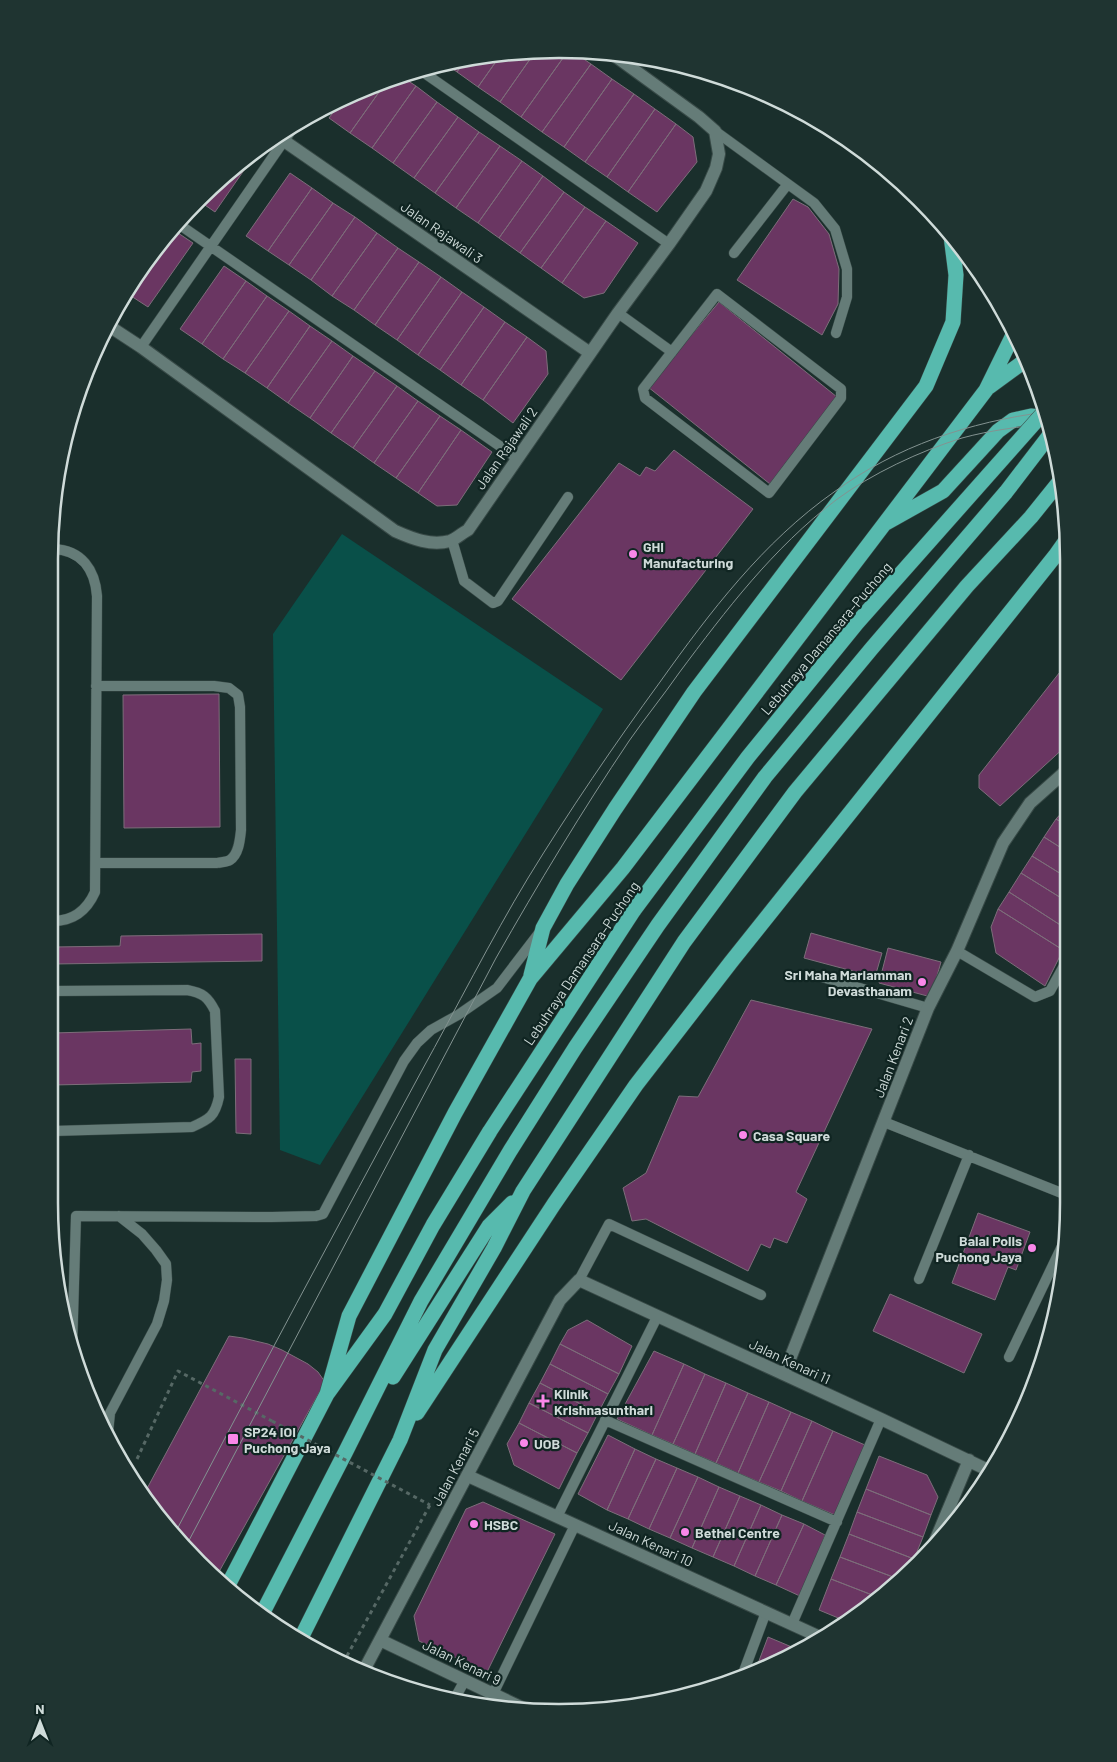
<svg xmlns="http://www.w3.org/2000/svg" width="1117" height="1762" font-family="Barlow,sans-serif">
	<rect width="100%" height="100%" fill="#1a2f2c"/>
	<!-- green -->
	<path fill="#095049" d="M342,534L603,709L320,1165L280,1150L273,634Z"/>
	<!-- building -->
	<path fill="#6a3662" stroke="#7d6d7a" d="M568,51H572L591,64L542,132L521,117Z
		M568,51L521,117L500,102L535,52Z
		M535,52L500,102L478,87L502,53Z
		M492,53H502L478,87L457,72L466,59Z
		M466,59L457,72L446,64Z
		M591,64L612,79L564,147L542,132Z
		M399,75L416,86L372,148L350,133L389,78Z
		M389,78L350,133L329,118L342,100Z
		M612,79L634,94L585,162L564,147Z
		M416,86L437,102L393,163L372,148Z
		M634,94L655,109L607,177L585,162Z
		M437,102L458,117L414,178L393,163Z
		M655,109L676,124L628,192L607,177Z
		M458,117L479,132L435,193L414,178Z
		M676,124L693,137L697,162L657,212L628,192Z
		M479,132L500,146L456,208L435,193Z
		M500,146L522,161L478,223L456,208Z
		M258,150L215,212L199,201L223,175Z
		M522,161L543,176L499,238L478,223Z
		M290,173L312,188L268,251L246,236Z
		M543,176L564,192L520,253L499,238Z
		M312,188L333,203L289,265L268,251Z
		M564,192L585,207L541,268L520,253Z
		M793,199L808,207L829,234L839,269L838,304L822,335L737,280Z
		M333,203L355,217L311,280L289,265Z
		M585,207L606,221L562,283L541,268Z
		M355,217L377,233L332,296L311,280Z
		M606,221L638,243L604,293L584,298L562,283Z
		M172,229L193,243L148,307L128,294Z
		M171,230L133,285L154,248Z
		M377,233L398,248L354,310L332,296Z
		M398,248L419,262L375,325L354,310Z
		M419,262L441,277L397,340L375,325Z
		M224,266L246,281L202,344L180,329Z
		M441,277L462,292L418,355L397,340Z
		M246,281L267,296L223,359L202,344Z
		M462,292L484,307L440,370L418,355Z
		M267,296L289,311L245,373L223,359Z
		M719,302L837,397L770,484L648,387Z
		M484,307L505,322L461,385L440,370Z
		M289,311L310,326L267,388L245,373Z
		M505,322L527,337L483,400L461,385Z
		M310,326L332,341L288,403L267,388Z
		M527,337L546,351L548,374L513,423L483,400Z
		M332,341L353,356L310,418L288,403Z
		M353,356L375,371L331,433L310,418Z
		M375,371L397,386L353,448L331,433Z
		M397,386L418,401L374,463L353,448Z
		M418,401L440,416L396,478L374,463Z
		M440,416L461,430L418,493L396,478Z
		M461,430L492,452L457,505L437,506L418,493Z
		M674,450L753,509L621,680L512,599L619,463L640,476L646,467L655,471Z
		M1067,663L1066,746L1000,806L979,788V775Z
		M219,694L220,827L124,828L123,695Z
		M1066,808V825L1056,819Z
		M1056,819L1066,825V851L1044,837Z
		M1044,837L1066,851V877L1032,856Z
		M1032,856L1066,877V901L1021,873Z
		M1021,873L1066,901L1065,928L1009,892Z
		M1009,892L1065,928V946L1063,950L998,909Z
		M998,909L1063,950L1045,986L996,953L991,927Z
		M811,933L882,953L875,977L804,958Z
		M262,934V961L53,964V947L120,946L121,936Z
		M888,948L941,962L931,997L879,983Z
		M751,1000L872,1029L796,1192L807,1199L787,1243L774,1238L770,1248L761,1244L748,1271L646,1219L632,1221L623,1188L646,1173L679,1096L698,1097Z
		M191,1029L192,1044L201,1043V1071L192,1072L191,1082L53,1085V1033Z
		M235,1059H251V1134L236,1133Z
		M978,1213L1030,1232L1016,1270L1008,1267L995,1300L952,1283Z
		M890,1294L982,1334L964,1373L873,1331Z
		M587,1320L632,1346L619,1374L560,1344L568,1330Z
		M229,1336L243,1338L268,1344L282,1350L308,1364L318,1372L325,1382L215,1579L198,1564L143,1496Z
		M560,1344L619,1374L608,1394L550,1364Z
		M654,1351L684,1364L652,1435L617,1419Z
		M550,1364L608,1394L598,1413L540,1383Z
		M684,1364L705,1374L673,1444L652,1435Z
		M705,1374L726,1383L695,1454L673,1444Z
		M540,1383L598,1413L588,1433L529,1403Z
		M726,1383L748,1393L716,1463L695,1454Z
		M748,1393L769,1402L738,1473L716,1463Z
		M769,1402L791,1412L759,1482L738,1473Z
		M529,1403L588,1433L577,1453L519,1423Z
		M791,1412L812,1421L781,1491L759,1482Z
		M812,1421L833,1431L802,1501L781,1491Z
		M519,1423L577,1453L559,1489L514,1465L507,1444Z
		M833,1431L865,1445L835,1515L802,1501Z
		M608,1435L635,1449L607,1510L578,1494Z
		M635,1449L656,1459L628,1519L607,1510Z
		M879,1456L927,1475L938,1497L931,1515L866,1489Z
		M656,1459L677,1468L649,1529L628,1519Z
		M677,1468L698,1477L670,1538L649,1529Z
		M698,1477L719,1487L692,1548L670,1538Z
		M719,1487L740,1496L713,1557L692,1548Z
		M866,1489L931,1515L923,1537L857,1512Z
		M740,1496L761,1505L734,1566L713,1557Z
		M483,1502L555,1534L487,1672L419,1641L414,1616L466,1509Z
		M761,1505L782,1515L755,1576L734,1566Z
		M857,1512L923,1537L914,1559L849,1534Z
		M782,1515L804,1524L776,1585L755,1576Z
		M804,1524L825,1535L802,1597L776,1585Z
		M849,1534L914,1559L910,1571L901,1580L840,1557Z
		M840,1557L901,1580L880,1598L831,1579Z
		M831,1579L880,1598L848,1622L819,1610Z
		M768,1637L799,1650L754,1674Z
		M399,1679L421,1691L394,1686L387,1683Z"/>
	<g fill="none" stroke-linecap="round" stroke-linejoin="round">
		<!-- service casing -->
		<g stroke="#384a47" stroke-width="11">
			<path id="service" d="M420,70L669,244
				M715,131L814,203L835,229L847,269V297L836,333
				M177,223L517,458
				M734,253L787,185
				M717,294L841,389V398L769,493L645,398L643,389Z
				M618,313L672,352
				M141,347L297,122
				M452,540L464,581L493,603L498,601L568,497
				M53,549C82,550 95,570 97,596L95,892C87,910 73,921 53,921
				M96,686H214L229,688L238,695L240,707L241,830C240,839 239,854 230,860C227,862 221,862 217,863H96
				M957,951L1035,997L1050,991L1065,964
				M822,977L928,1008
				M53,991L187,990C203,993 208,997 215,1011L219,1097C215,1116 210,1119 192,1127L53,1131
				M884,1122L1064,1194
				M919,1279L969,1155
				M579,1280L609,1224L761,1295
				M72,1351L76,1216L272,1217L316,1216L323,1214L404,1061L417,1043L431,1030L458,1015L497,988L539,933
				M1009,1357L1064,1242
				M605,1420L837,1522
				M108,1433L110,1413L157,1324L164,1301L167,1280L166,1264L156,1250L142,1234L119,1216
				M557,1517L657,1317
				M792,1624L881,1419
				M741,1679L766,1612
				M493,1694L575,1525
				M455,1698L465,1680"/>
		</g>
		<!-- minor casing -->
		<g stroke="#384a47" stroke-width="14">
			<path id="minor" d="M277,136L590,353
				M109,326L141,347L395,531C413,539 431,546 450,541C456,539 462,533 468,530L618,313L669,244L706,191L716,168L719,154L715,131L699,117L611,53
				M784,1374L928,1008L957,951L1003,843L1030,803L1066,771
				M468,1476L822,1638
				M933,1546L969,1460
				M380,1640L531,1712
				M363,1672L560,1300L579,1280L881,1419L988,1470"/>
		</g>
		<!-- motorway casing -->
		<g stroke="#384a47" stroke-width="16">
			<path id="motorway" d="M989,387L1026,360
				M886,523L943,491L998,431L1013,420L1031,416L1048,418
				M531,975L543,928L567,884L615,809L694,692L926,386L953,322L956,275L951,236
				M393,1377L489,1226L512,1203
				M327,1394L349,1316L455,1113L530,979L623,868L986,390L1015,331
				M417,1413L554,1204L636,1085L731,962L1055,556L1067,539
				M226,1589L327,1394L385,1314L433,1225L490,1131L634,910
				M261,1616L345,1453L421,1301L510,1151L575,1048L658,925L765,777L872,648L1006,492L1052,432
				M299,1642L400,1440L435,1350L494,1248L523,1191L684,942L795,792L967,586L1031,517L1060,481"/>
		</g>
		<!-- path -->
		<path stroke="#566865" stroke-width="3" stroke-dasharray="4 4" stroke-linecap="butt" d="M137,1459L178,1371L272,1421
			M343,1663L430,1505"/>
		<!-- service -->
		<use href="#service" stroke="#657c78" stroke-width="10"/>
		<!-- minor -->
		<use href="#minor" stroke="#657c78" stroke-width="12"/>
		<!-- motorway -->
		<use href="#motorway" stroke="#57baae" stroke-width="15"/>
		<!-- tram -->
		<path stroke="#839391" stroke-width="1" d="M174,1535C255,1380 338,1226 421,1072C457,1007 490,941 528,878C569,811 614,745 660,682C710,612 763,542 834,492C897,446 969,422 1046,412
			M185,1548L496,958C538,884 582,811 629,741C645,718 663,696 679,673C726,610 773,548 836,500C871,474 920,451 962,438C991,430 1020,427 1050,423"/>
		<!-- motorway-bridge casing -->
		<g stroke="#384a47" stroke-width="16" stroke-linecap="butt">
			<path id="motorway-bridge" d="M634,910L748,757L857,623L1045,411"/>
		</g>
		<!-- path-bridge -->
		<path stroke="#566865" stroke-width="3" stroke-dasharray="4 4" stroke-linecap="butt" d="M272,1421L430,1505"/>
		<!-- motorway-bridge -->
		<use href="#motorway-bridge" stroke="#57baae" stroke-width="15"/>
	</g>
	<!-- markers -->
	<g fill="#f987e9" stroke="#102522" stroke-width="2">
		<circle cx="633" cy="554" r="5"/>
		<circle cx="922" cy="982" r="5"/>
		<circle cx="743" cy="1135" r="5"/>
		<circle cx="1032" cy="1248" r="5"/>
		<path d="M540.5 1393.5h5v5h5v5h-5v5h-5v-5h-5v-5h5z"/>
		<rect x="227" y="1433" width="12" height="12" rx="2.5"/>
		<circle cx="524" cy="1443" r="5"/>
		<circle cx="474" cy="1524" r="5"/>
		<circle cx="685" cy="1532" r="5"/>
	</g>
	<g text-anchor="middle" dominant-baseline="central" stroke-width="4.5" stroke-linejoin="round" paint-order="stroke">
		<!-- street labels -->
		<g font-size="14" fill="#cfdbd9" stroke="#102522">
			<text transform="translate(442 232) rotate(35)">Jalan Rajawali 3</text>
			<text transform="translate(506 448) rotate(-55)">Jalan Rajawali 2</text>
			<text transform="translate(826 638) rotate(-50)">Lebuhraya Damansara–Puchong</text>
			<text transform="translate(581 963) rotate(-56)">Lebuhraya Damansara–Puchong</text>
			<text transform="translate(893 1057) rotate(-69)">Jalan Kenari 2</text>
			<text transform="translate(790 1361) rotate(25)">Jalan Kenari 11</text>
			<text transform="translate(455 1467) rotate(-62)">Jalan Kenari 5</text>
			<text transform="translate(651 1543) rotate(25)">Jalan Kenari 10</text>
			<text transform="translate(462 1662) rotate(26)">Jalan Kenari 9</text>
		</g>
		<!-- poi labels -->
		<g font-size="14" font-weight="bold" fill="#cfdbd9" stroke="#102522" text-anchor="start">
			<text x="643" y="546">GHI<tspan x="643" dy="16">Manufacturing</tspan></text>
			<text x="912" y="974" text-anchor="end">Sri Maha Mariamman<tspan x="912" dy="16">Devasthanam</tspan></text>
			<text x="753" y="1135">Casa Square</text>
			<text x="1022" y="1240" text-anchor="end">Balai Polis<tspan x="1022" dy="16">Puchong Jaya</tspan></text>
			<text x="554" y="1393">Klinik<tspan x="554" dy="16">Krishnasunthari</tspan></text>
			<text x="244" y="1431">SP24 IOI<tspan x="244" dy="16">Puchong Jaya</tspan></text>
			<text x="534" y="1443">UOB</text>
			<text x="484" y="1524">HSBC</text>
			<text x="695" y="1532">Bethel Centre</text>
		</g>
	</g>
	<!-- crop -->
	<path d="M0 0H1117V1762H0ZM559 58H559A501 501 0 0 1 1060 559V1203A501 501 0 0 1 559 1704H559A501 501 0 0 1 58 1203V559A501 501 0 0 1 559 58Z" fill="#1f3431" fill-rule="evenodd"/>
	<path fill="none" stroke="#cfdbd9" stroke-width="2.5" d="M559 58H559A501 501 0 0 1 1060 559V1203A501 501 0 0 1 559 1704H559A501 501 0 0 1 58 1203V559A501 501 0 0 1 559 58Z"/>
	<!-- north arrow -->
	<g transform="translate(40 1722)" stroke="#102522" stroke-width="4" paint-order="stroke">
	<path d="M0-4L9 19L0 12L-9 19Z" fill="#cfdbd9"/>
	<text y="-8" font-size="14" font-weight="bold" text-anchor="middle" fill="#cfdbd9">N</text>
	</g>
</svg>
